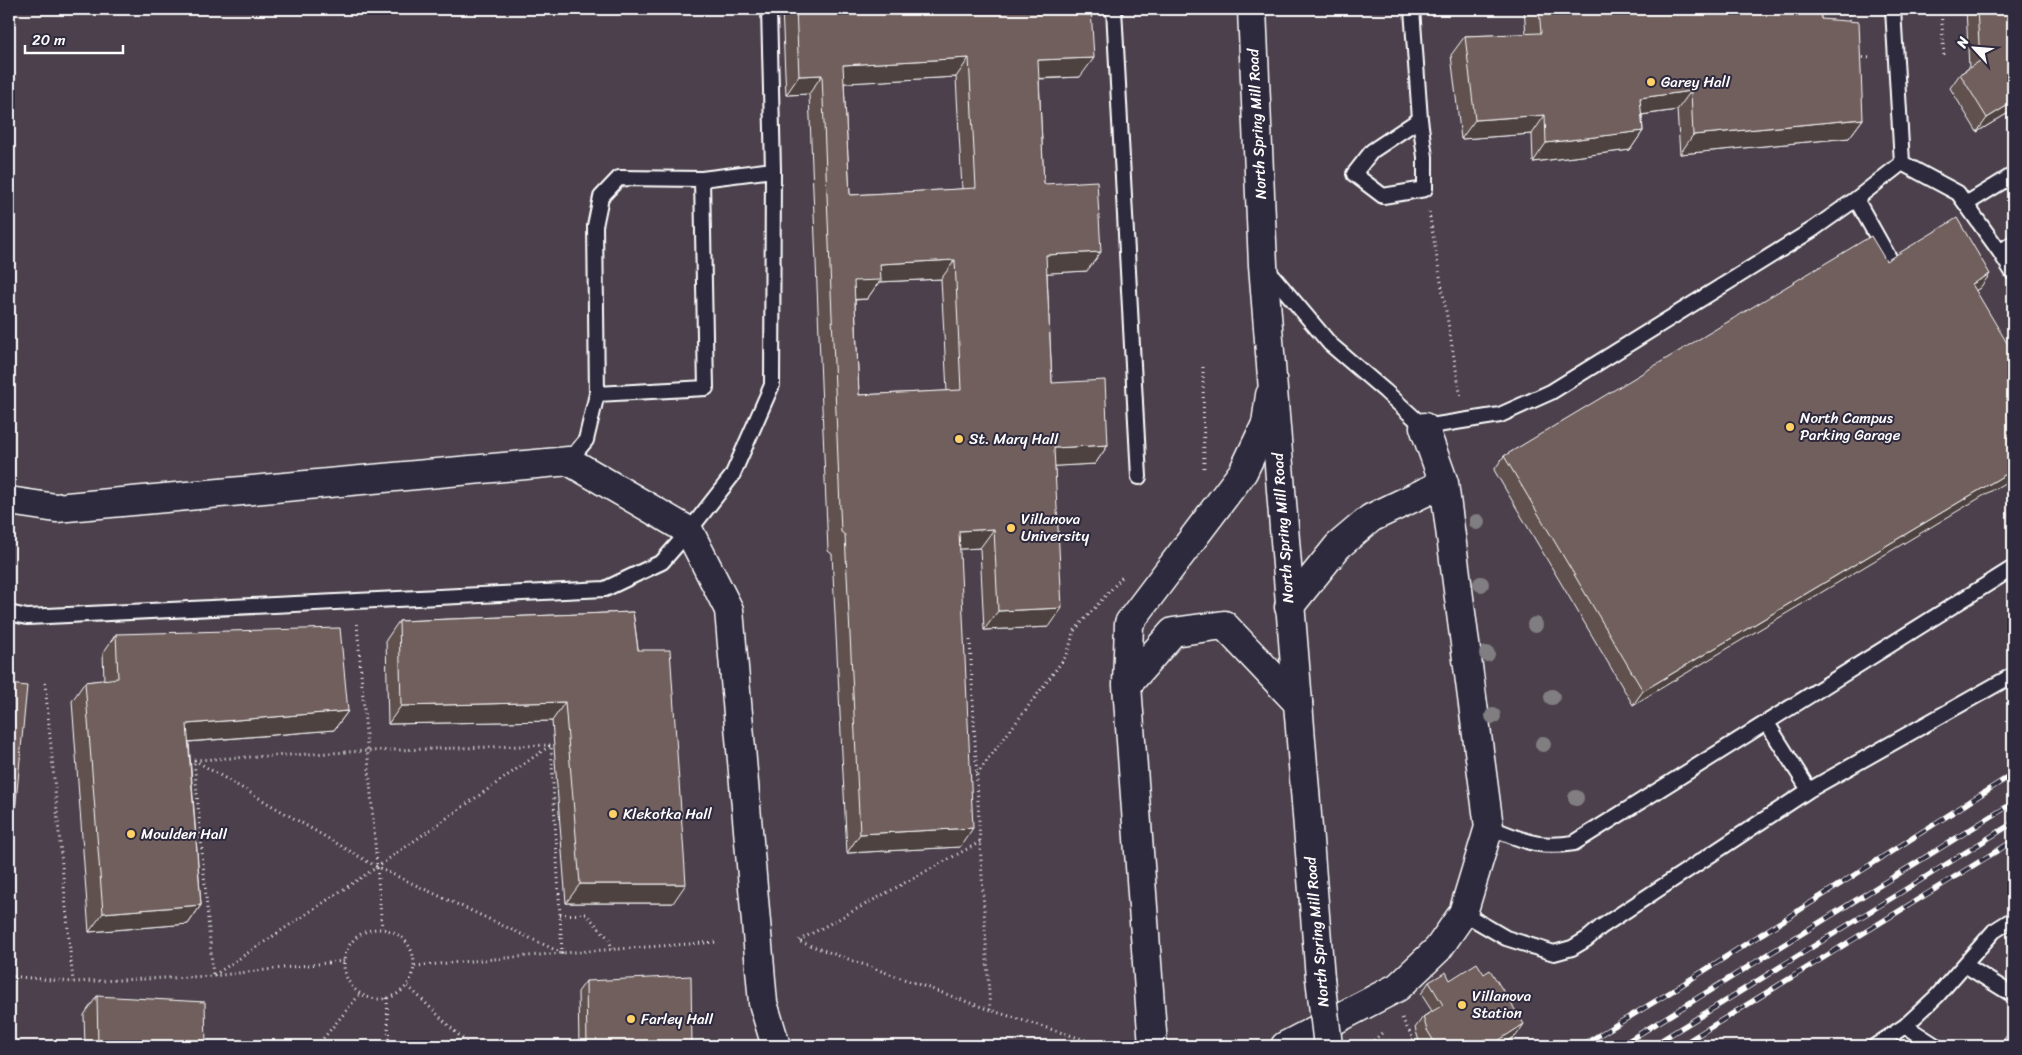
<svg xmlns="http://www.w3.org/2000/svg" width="2022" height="1055" font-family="Sriracha,sans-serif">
	<rect width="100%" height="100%" fill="#3c3443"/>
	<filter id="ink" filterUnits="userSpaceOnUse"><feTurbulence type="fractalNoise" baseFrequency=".02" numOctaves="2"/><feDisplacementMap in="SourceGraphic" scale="10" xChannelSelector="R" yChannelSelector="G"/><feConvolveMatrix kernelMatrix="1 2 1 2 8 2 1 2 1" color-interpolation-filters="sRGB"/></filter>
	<g filter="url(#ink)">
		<!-- built -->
		<path fill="#4c414b" d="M9,9H2013V1046H9Z"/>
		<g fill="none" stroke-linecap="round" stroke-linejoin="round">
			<!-- lane casing -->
			<g stroke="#fff" stroke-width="18">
				<path id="lane" d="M1114,9L1139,477
					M1412,9L1420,119L1425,157V189L1383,196L1354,174L1372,151L1420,119
					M1902,163L1958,193L2000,252L2013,243
					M702,179L706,388L597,394L595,226L601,197L619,178L702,179L773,170
					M1856,199L1893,265
					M1966,204L2013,175
					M2000,252L2013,273
					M1266,268L1330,344L1385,391L1424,427L1500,415L1551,392L1812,230L1856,199L1902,163L1893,9
					M569,461L586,440L597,394
					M9,613L27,617L605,589L662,562L689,531L732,476L772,385L773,170L769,9
					M1809,790L2013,675
					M1489,827C1523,840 1537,849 1574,843L2013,568
					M1463,913L1506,938L1554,953L1572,948L1587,939L1601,927L1809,790L1767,723
					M1965,965L2013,995
					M1905,1026L1936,1046
					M1875,1046L1905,1026L1937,996L1994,931L2013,919"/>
			</g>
			<!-- street casing -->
			<g stroke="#fff" stroke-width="31">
				<path id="street" d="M9,501L56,508L569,461L689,531L729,610L763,1003L776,1046
					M1289,607L1338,546L1371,518L1444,483
					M1127,685L1173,632L1224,625L1298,703
					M1153,1046L1127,685L1129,623L1243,472L1266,424L1270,395
					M1285,1046L1398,987L1438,949L1463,913L1489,827L1444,483L1424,427"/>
			</g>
			<!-- secondary casing -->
			<g stroke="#fff" stroke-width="31">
				<path id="secondary" d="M1252,9L1263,265L1320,978"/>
			</g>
			<!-- path -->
			<path stroke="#fff" stroke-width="3" stroke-dasharray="1 4" stroke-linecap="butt" d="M1849,9L1850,24
				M1941,9L1944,55
				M1858,57L1871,58
				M1429,212L1461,398
				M1203,367L1204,472
				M357,624L382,928
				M970,640L980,842L990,1010
				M45,683L73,982
				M194,760L377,867L562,953L551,745L367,751L194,760L213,976L377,867L551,745
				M977,774L1067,655L1074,631L1124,575
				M980,842L798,941L990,1010L1104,1046
				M560,915L586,914L609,939L612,949
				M344 964a35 35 0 1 1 70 0a35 35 0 1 1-70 0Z
				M415,966L562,953L717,942
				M9,976L73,982L213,976L344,961
				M408,986L470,1046
				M387,998L389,1046
				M1402,1018L1417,1046
				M1370,1044L1384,1031
				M317,1046L360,994"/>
			<!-- lane -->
			<use href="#lane" stroke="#2f2a3d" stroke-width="14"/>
			<!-- street -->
			<use href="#street" stroke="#2f2a3d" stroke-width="28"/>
			<!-- secondary -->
			<use href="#secondary" stroke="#2f2a3d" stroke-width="28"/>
			<!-- rail casing -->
			<g stroke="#fff" stroke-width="5.5">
				<path id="rail" d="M1581,1046L1669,993L2013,774
					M1620,1046L2013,803
					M1652,1046L2013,823
					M1680,1046L2013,841"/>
			</g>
			<!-- rail -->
			<use href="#rail" stroke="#2f2a3d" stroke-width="4" stroke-dasharray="11" stroke-linecap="butt"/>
			<!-- secondary-bridge casing -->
			<g stroke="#fff" stroke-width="31" stroke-linecap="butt">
				<path id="secondary-bridge" d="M1320,978L1328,1046"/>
			</g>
			<!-- secondary-bridge -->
			<use href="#secondary-bridge" stroke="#2f2a3d" stroke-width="28"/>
		</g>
		<!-- trees -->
		<g fill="#807e81">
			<circle cx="1477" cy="522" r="8"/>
			<circle cx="1481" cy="584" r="8"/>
			<circle cx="1535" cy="625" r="8"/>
			<circle cx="1487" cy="654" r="8"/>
			<circle cx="1552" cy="697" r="8"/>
			<circle cx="1493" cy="716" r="8"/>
			<circle cx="1543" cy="744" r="8"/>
			<circle cx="1576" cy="798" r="8"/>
		</g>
		<!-- wall -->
		<path fill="#605150" stroke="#fff" fill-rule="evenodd" d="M782,9H1091L1080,77L1039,79L1044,184L1087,271L1047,273L1052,383L1108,445L1095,464L1055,466L1049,627L984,630L980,548L959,549L960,847L847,853L832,554L828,551L809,94L786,95ZM956,77L962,189L850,195L844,83ZM941,279L947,391L859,395L855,300L867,299L879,282Z
			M1524,9H1820L1821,19L1863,119L1849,138L1680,154L1677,110L1642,115L1643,131L1630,150L1533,162L1532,134L1461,139L1451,55L1465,36L1526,34Z
			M1966,9H2013V110L1977,132L1950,88L1960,74L1969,68Z
			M1886,261L1980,288L1976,290L1633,705L1494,470L1504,456Z
			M633,612L673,903H566L552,721L388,724L386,640L399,621Z
			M116,634L348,711L334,730L189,742L201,905L188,924L89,932L72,701L85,682L104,680L103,653Z
			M1450,980L1516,1036L1499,1046H1422L1419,1041L1415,1028L1423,1017L1432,1011L1421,994L1429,982Z
			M586,981L692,1046H579L578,992Z
			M97,996L206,1046H85L84,1015Z"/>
		<!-- shaded-wall -->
		<path fill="#4e4241" stroke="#fff" d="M969,58L956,77L829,84L843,65Z
			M1094,58L1080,77L1025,79L1038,60Z
			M822,75L809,94L786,95L799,76Z
			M1691,91L1677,110L1626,117L1640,98Z
			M2013,102V110L1977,132L1987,118Z
			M1545,115L1532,134L1461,139L1475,120Z
			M1863,119L1849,138L1680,154L1693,135Z
			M1643,131L1630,150L1533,162L1546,143Z
			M1101,252L1087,271L1033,274L1046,255Z
			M955,260L941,279L879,282L867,299L841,300L854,281L880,264Z
			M1990,274L1980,288L1963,298L1972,284Z
			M1108,445L1095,464L1041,467L1054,448Z
			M2013,470V478L1633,705L1643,691Z
			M994,529L980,548L945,550L959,531Z
			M1062,608L1049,627L984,630L998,611Z
			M565,702L552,721L388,724L401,706Z
			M348,711L334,730L174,743L187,724Z
			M973,828L960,847L847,853L860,834Z
			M580,884H686L673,903H566Z
			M201,905L188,924L89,932L103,913Z
			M1524,1024L1516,1036L1499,1046H1489Z
			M1486,1039L1481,1046H1474Z"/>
		<!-- building -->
		<path fill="#705e5d" stroke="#fff" fill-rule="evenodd" d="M796,9H1091L1094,58L1038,60L1044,184L1097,181L1101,252L1046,255L1052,383L1105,380L1108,445L1054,448L1062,608L998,611L994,529L959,531L973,828L860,834L845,535L841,532L822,75L799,76ZM969,58L976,188L850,195L843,65ZM955,260L961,390L859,395L854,281L881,280L880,264Z
			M1539,9H1820L1821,19L1859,22L1863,119L1693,135L1691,91L1640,98L1643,131L1546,143L1545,115L1475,120L1465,36L1541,33Z
			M1977,9H2013V102L1987,118L1960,74L1980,61Z
			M1957,218L1990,274L1972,284L2013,353V470L1643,691L1504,456L1871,236L1886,261Z
			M633,612L638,650H670L686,884H580L565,702L401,706L399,621Z
			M340,628L348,711L187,724L201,905L103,913L85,682L118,678L116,634Z
			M9,684L27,686L9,875Z
			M1477,963L1484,974L1490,970L1524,1024L1490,1046L1486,1039L1474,1046H1437L1427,1030L1423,1017L1443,1005L1429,982L1446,972L1450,980Z
			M691,976L692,1046H587L586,981Z
			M97,996L205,1002L206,1046H98Z
			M2008,1034L2013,1039V1046H1999Z"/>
	</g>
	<!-- markers -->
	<g fill="#ffd166" stroke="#2f2a3d" stroke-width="2">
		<circle cx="1651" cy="82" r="5"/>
		<circle cx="1790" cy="427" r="5"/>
		<circle cx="959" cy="439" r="5"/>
		<circle cx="1011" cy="528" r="5"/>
		<circle cx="613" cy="814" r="5"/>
		<circle cx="131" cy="834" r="5"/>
		<circle cx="1462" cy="1005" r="5"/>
		<circle cx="631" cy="1019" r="5"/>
	</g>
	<g text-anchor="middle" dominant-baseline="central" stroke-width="4" stroke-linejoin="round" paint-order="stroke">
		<!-- poi labels -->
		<g font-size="15" fill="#fff" stroke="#2f2a3d" text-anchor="start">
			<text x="1661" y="82">Garey Hall</text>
			<text x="1800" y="418">North Campus<tspan x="1800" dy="17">Parking Garage</tspan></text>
			<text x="969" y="439">St. Mary Hall</text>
			<text x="1021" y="519">Villanova<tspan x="1021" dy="17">University</tspan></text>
			<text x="623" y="814">Klekotka Hall</text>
			<text x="141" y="834">Moulden Hall</text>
			<text x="1472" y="996">Villanova<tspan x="1472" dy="17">Station</tspan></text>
			<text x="641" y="1019">Farley Hall</text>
		</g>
		<!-- street labels -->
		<g font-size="15" fill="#fff" stroke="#2f2a3d">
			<text transform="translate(1257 124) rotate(-93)">North Spring Mill Road</text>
			<text transform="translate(1283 528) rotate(-94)">North Spring Mill Road</text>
			<text transform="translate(1317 932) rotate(-95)">North Spring Mill Road</text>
		</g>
	</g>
	<!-- margin -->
	<rect width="2022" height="1055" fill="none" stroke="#2f2a3d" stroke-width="30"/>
	<rect x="15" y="15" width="1992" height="1025" fill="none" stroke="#fff" stroke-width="2" filter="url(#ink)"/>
	<!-- north arrow -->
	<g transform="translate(1974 48) rotate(296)" stroke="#2f2a3d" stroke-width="4" paint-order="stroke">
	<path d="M0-4L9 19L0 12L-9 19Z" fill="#ffffff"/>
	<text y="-8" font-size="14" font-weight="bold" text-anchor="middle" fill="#ffffff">N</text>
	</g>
	<!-- scale -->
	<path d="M25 45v8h98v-8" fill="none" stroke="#ffffff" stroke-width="2.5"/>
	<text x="32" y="45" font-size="15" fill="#ffffff" stroke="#2f2a3d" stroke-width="4" paint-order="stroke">20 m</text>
</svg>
